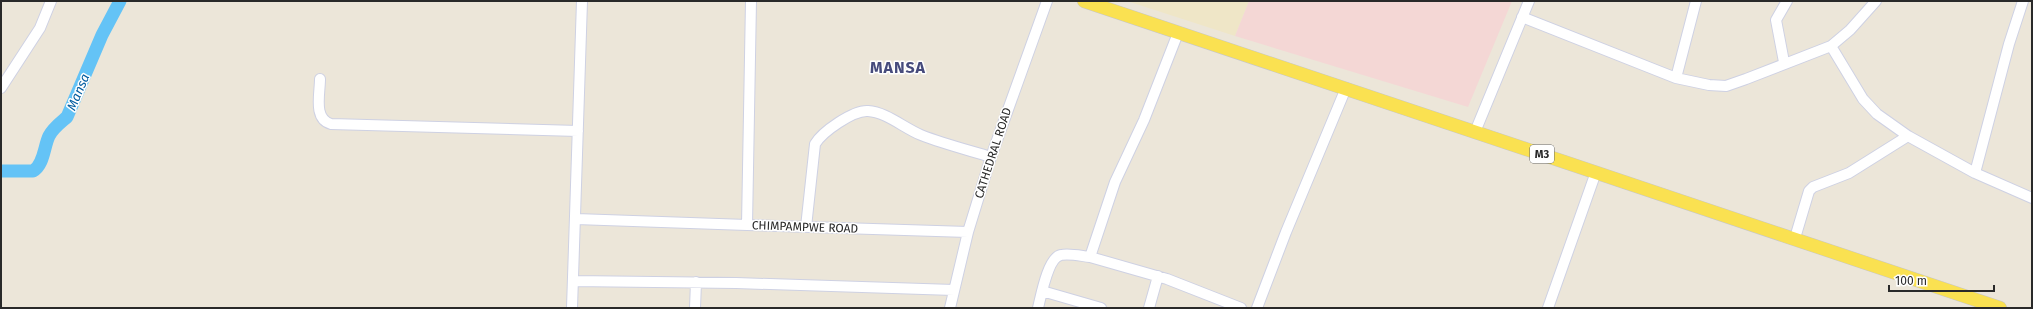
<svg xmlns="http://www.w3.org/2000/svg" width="2033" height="309" font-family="'Fira Sans',sans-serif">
	<rect width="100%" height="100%" fill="#ece6d9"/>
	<!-- education -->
	<path fill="#efe6c7" d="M1127,1H1249L1235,36Z"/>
	<!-- medical -->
	<path fill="#f4d7d5" d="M1249,1H1512L1468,107L1235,36Z"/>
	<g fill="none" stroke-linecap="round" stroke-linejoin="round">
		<!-- river -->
		<path stroke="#64c3f6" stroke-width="13" d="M1,171H33C44,165 44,146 49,136C53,128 60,123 67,117L102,35L120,1"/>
		<!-- minor casing -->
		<g stroke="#ced1e3" stroke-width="12">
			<path id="minor" d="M751,1L747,225L968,232
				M1522,17L1676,78L1696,1
				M1831,46L1863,99L1877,114L1908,136L1975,173L2032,198
				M1784,62L1776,20L1787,1
				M1676,78L1709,85L1726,86L1746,79L1831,46L1850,30L1876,1
				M320,79C320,94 313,119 331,124L578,131
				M1,88L40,28L51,1
				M1475,132L1529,1
				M1975,173L2009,44L2023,1
				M576,219L747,225
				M806,227L815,144C822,132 853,110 868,111C886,112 904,128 921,135C944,144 968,150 991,157
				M1795,238L1809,191L1813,187L1849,173L1908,136
				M1090,257L1167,279L1241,308
				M573,281L736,283L954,290
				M1042,291L1101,308
				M572,308L582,1
				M695,308L696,282
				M950,308L968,232L991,157L1047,1
				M1038,308C1041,296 1048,257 1061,255C1069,253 1081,256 1090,257L1115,182L1144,120L1178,33
				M1149,308L1158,276
				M1257,308L1286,232L1346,88
				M1548,308L1596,172"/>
		</g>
		<!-- major casing -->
		<g stroke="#c7c7c7" stroke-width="14">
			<path id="major" d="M1084,1L2000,308"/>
		</g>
		<!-- minor -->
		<use href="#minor" stroke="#fff" stroke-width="10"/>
		<!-- major -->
		<use href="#major" stroke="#fae151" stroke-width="13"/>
	</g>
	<g text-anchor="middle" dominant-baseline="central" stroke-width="3" stroke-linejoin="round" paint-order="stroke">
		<!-- shield labels -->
		<rect fill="#fff" stroke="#696969" stroke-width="1" x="1530" y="145" width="24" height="18" rx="3"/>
		<g font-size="11" font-weight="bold" fill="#292929">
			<text x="1542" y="154">M3</text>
		</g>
		<!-- street labels -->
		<g font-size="12" fill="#292929" stroke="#fff">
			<text transform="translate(993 153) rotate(-72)">CATHEDRAL ROAD</text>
			<text transform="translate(805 227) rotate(2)">CHIMPAMPWE ROAD</text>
		</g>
		<!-- water labels -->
		<g font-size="13" font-style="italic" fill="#045ea1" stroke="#fff">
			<text transform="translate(78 92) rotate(-67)">Mansa</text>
		</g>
		<!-- district labels -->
		<g font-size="16" font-weight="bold" letter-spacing="1" fill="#464b7c" stroke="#fff">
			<text x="898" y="67">MANSA</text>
		</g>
	</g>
	<!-- border -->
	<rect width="2033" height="309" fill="none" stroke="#292929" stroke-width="4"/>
	<!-- scale -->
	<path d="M1889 285v6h105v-6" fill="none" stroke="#292929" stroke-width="2"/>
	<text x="1895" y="285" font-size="12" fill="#292929" stroke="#ffffff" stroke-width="3" paint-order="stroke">100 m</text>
</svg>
